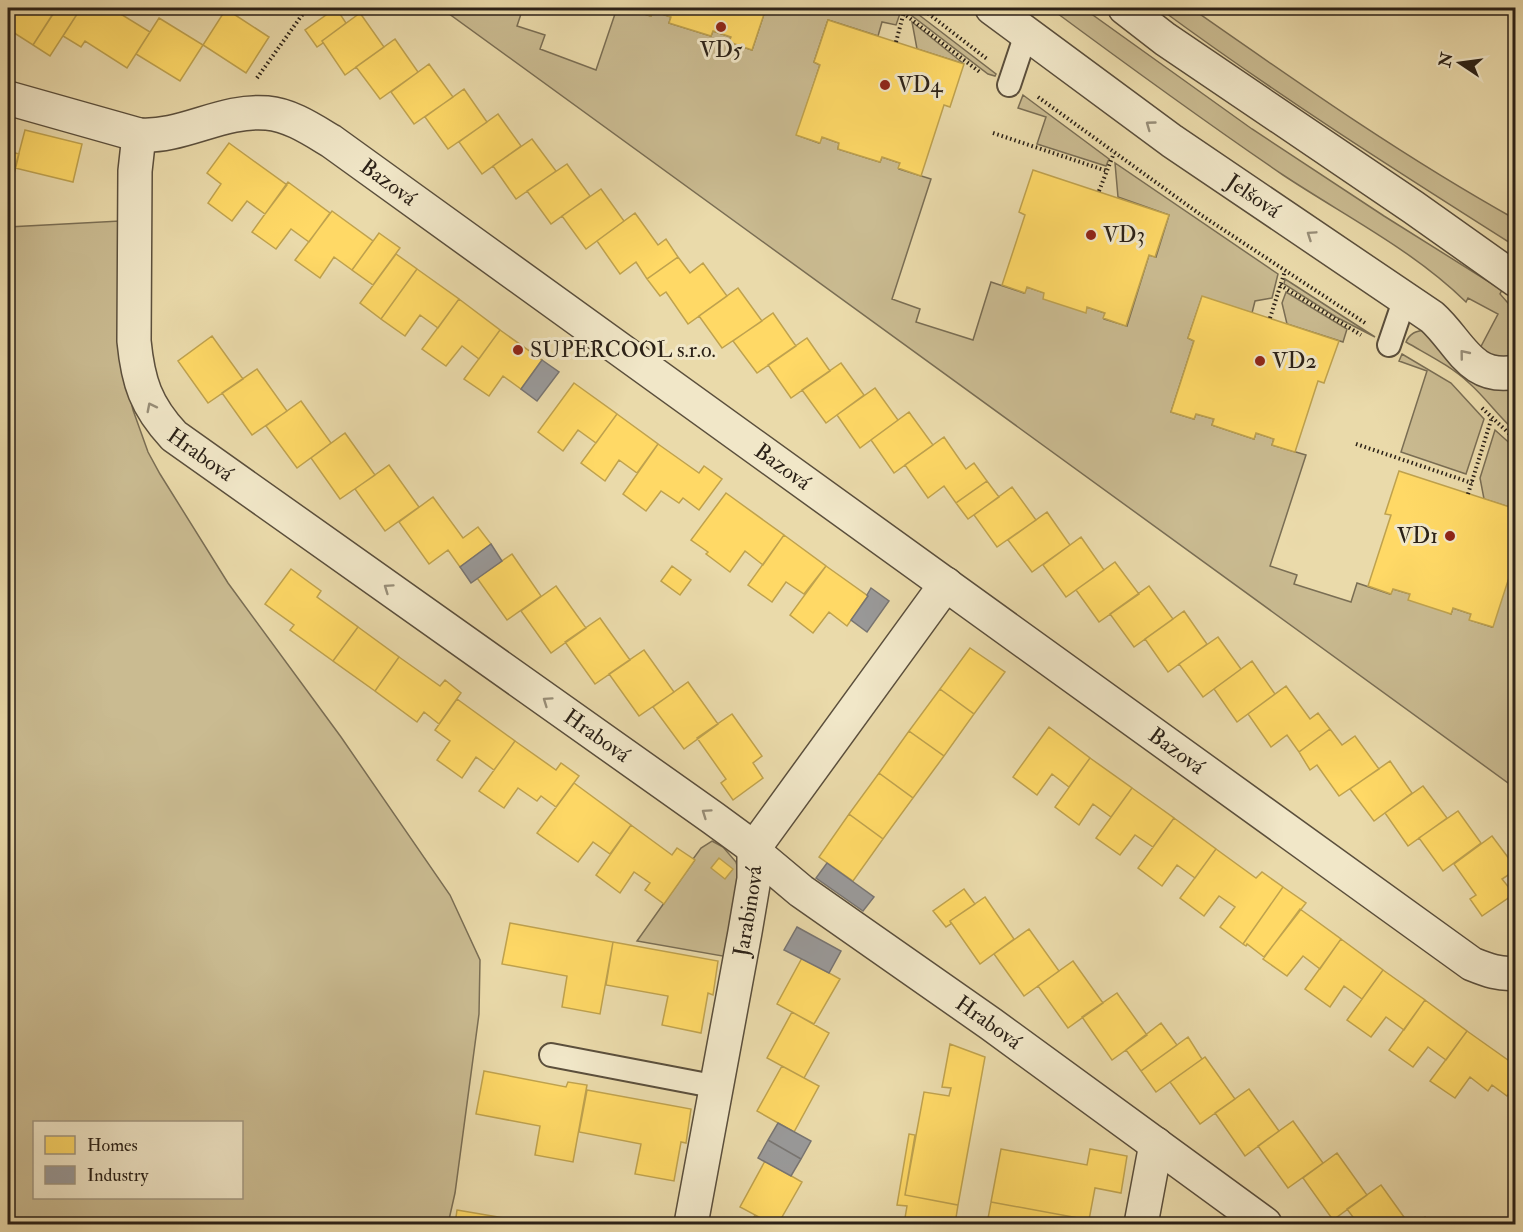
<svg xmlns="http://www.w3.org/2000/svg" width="1523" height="1232" font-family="'IM FELL Double Pica',serif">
	<rect width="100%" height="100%" fill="#eadaaa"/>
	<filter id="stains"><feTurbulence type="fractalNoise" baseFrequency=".00333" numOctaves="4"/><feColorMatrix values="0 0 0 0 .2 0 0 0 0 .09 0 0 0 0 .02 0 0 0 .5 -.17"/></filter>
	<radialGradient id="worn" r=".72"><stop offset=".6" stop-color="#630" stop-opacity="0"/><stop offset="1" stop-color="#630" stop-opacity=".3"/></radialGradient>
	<!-- green -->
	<path fill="#cabb91" stroke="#7a6e54" stroke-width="1.5" fill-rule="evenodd" d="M441,8H523L517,26L545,35L540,49L596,70L617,8H623L651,16L653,11L671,17L669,23L711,36L713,31L731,37L729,42L752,50L766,8H902L896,25L882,22L878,36L828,20L814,62L820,65L797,135L819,143L822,137L839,143L838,149L880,162L882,157L900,163L899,169L931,179L892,299L920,309L916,322L973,340L991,282L1024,293L1027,287L1105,313L1104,319L1127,326L1149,255L1156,257L1169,215L1118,197L1115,163L1278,274L1272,298L1255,301L1252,313L1202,297L1188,338L1194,341L1171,412L1194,419L1196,414L1214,419L1212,425L1254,439L1256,433L1274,439L1272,445L1306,455L1270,566L1297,575L1294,584L1351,602L1357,583L1390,594L1393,589L1410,594L1451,614L1453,608L1471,614L1470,620L1492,627L1515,556V788Z
		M910,8L996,74L995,76L988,74L911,15Z
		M1050,8H1083L1252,129L1384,216L1502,290L1500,294L1515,311V357L1505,361L1477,354L1498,314L1468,298L1466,302C1413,250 1345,216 1283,175C1204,121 1127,65 1050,8Z
		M1159,8H1191C1297,82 1402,156 1515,219V246C1395,170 1274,93 1159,8Z
		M912,22L964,64L917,49Z
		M1023,95L1109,159L1106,166L1037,144L1046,117L1018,108Z
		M120,221L126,380L133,410L148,452L160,474L228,583L341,737L450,895L480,960L479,1014L455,1193L448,1224H8V227ZM34,1122H242V1198H34Z
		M1285,279L1375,337L1336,317L1284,284Z
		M1286,292L1347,329L1343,342L1287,324L1282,303Z
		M1425,330L1515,383V431C1498,416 1486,398 1469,383C1451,366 1428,355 1406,342C1410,333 1416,331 1425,330Z
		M1402,354L1451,383L1484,419L1466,474L1401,452L1427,371L1399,361Z
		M1495,430L1515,448V509L1484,499L1480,478Z
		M712,841L723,847L736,862L740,877L728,957L637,941L694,861L693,859L701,848Z"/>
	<!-- homes -->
	<path fill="#ffd966" stroke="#bfa24e" stroke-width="1.5" d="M8,8H53L56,9L33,45L8,29Z
		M57,8H81L50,56L33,45Z
		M81,8H88L100,14L104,8H111L150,32L127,68L85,41L81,47L63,36Z
		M336,8L346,23L322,41L323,43L317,47L305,30Z
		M628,8H766L752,50L729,42L731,37L713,31L711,36L669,23L671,17L653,11L651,16Z
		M226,9L269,37L246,73L203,45Z
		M360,13L384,47L345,75L322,41Z
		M159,18L203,45L180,81L136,54Z
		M828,20L964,64L950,107L944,105L921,176L898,168L900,163L882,157L880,162L838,149L839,143L822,137L820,143L796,135L820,65L814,62Z
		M395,39L418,72L380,99L356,67Z
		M429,64L453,97L414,124L391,92Z
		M464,89L487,122L448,149L425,117Z
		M498,114L521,146L482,174L459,142Z
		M25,130L82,144L73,182L15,168Z
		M532,139L556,171L516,199L493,166Z
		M229,143L287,185L265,214L247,201L232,221L208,203L221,184L207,173Z
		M8,151L19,154L9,195H8Z
		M567,164L590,196L551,224L527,191Z
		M1033,170L1169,215L1155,257L1149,255L1126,326L1103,318L1105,313L1087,307L1086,313L1043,299L1044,293L1027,287L1025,293L1002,285L1025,215L1019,212Z
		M288,182L330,213L309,242L291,229L276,249L252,232Z
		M601,189L624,221L586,249L562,216Z
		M332,211L373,241L352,270L334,257L320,278L295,260Z
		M635,213L658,245L666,239L678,257L647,279L636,262L620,274L597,241Z
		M379,233L400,248L373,285L352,270Z
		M396,254L417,269L381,319L360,303Z
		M678,257L690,273L703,263L727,296L688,324L666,292L660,296L647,279Z
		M417,269L459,299L438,328L420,315L405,336L381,319Z
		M738,288L762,321L722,348L699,316Z
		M1202,296L1339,341L1324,383L1318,381L1295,452L1272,445L1274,439L1256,433L1254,439L1212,425L1214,419L1196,414L1194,419L1171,412L1194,341L1188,338Z
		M459,299L500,330L479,359L462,346L446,366L422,349Z
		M773,313L796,346L757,373L733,341Z
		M500,330L542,360L521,389L503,376L489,396L464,379Z
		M212,336L243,379L208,403L178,361Z
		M807,338L830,371L791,398L768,365Z
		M841,363L864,395L826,423L802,390Z
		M257,369L287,411L252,435L222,393Z
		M574,383L617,414L596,443L578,430L563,451L538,432Z
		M875,388L898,420L860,448L837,415Z
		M301,401L331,443L297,468L266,426Z
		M909,412L933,445L894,473L871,440Z
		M617,414L658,444L637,473L619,460L605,481L581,463Z
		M345,433L375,475L340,499L311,458Z
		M944,437L966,469L974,463L987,481L956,503L944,486L928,498L905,465Z
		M658,444L699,473L704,466L722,479L699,510L683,498L679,503L661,491L646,511L623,494Z
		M389,465L419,507L385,531L355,489Z
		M1399,471L1516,509V556L1493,627L1469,620L1471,614L1453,608L1451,614L1408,600L1410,594L1393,589L1391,594L1368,586L1391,515L1385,514Z
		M987,481L999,497L968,519L956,503Z
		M1012,487L1036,520L997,547L974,515Z
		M726,493L784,535L763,565L745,551L730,572L706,554L708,552L691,540Z
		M433,497L463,538L478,527L491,544L460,567L448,550L429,564L399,522Z
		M1047,512L1070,545L1032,572L1008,540Z
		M784,535L826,566L804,594L786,582L772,602L748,585Z
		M1081,537L1104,570L1066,597L1043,565Z
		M512,554L541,596L507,620L477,578Z
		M1115,562L1139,594L1099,622L1076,590Z
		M672,566L691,580L680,595L661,581Z
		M826,566L868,596L847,626L829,612L813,633L790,615Z
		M291,569L321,591L317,597L358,627L333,661L290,630L294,625L265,604Z
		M556,586L586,628L551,653L521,611Z
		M1149,586L1173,619L1134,647L1110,614Z
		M1184,611L1207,644L1168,672L1145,639Z
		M600,618L630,660L595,684L565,642Z
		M358,627L399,657L375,691L333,661Z
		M1218,637L1241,669L1203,697L1179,664Z
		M970,648L1005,672L974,714L940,689Z
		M644,650L674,692L639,716L609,674Z
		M399,657L440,686L445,680L461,693L439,724L424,712L417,722L375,691Z
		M1252,661L1275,694L1237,722L1214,689Z
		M688,682L718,724L684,749L653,707Z
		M1286,686L1310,719L1318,713L1330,729L1299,752L1287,735L1271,747L1248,714Z
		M940,689L974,714L944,756L909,731Z
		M457,699L515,741L494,770L476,757L462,778L437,760L450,741L435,730Z
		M732,714L762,756L753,763L763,778L733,800L721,783L726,779L697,738Z
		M1049,727L1090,758L1069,787L1052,774L1037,795L1013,777Z
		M1330,729L1342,745L1355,736L1379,769L1339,796L1317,765L1310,770L1299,752Z
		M909,731L944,756L913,798L879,773Z
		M515,741L556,770L561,763L579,776L556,807L541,796L537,801L518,788L504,808L479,791Z
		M1090,758L1132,788L1111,817L1093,804L1079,825L1055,807Z
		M1390,761L1412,793L1374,821L1350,789Z
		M879,773L913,798L883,839L849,814Z
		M574,783L631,825L610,854L593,842L578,862L537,833Z
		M1423,786L1447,818L1408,846L1385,813Z
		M1132,788L1174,818L1153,847L1135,835L1120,855L1096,838Z
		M1458,811L1481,843L1443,871L1419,838Z
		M849,814L883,839L853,881L819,857Z
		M1174,818L1216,849L1195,878L1177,865L1162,886L1138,868Z
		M631,825L672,855L677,848L695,860L664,904L645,890L650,883L634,872L620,893L596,875Z
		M1492,836L1516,868V870L1502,879L1514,894L1482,916L1470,899L1476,895L1454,864Z
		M1216,849L1256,878L1262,872L1283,887L1243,944L1220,927L1235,907L1219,896L1204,916L1180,898Z
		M719,858L733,869L725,879L711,868Z
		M1283,887L1306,903L1264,957L1247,944L1246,946L1243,944Z
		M964,889L975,904L950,921L951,924L946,927L933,911Z
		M985,897L1014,939L980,964L950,921Z
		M1300,909L1341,939L1320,969L1303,956L1287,976L1263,959Z
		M510,923L613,942L600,1014L562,1007L567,976L502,964Z
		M1029,929L1059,971L1024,996L994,954Z
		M1341,939L1383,970L1362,999L1344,986L1330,1007L1305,989Z
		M613,942L718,961L713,995L708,993L701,1033L662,1025L668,996L606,985Z
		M802,958L840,979L814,1024L777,1004Z
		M1073,961L1103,1003L1068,1028L1038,986Z
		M1383,970L1425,1000L1404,1030L1386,1017L1371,1037L1347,1020Z
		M1117,993L1147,1035L1112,1060L1082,1017Z
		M1425,1000L1467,1031L1446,1060L1428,1047L1413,1067L1389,1050Z
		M792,1012L829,1033L804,1078L767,1058Z
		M1161,1023L1177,1045L1141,1071L1126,1050Z
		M1467,1031L1508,1060L1513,1054L1516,1056V1085L1507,1096L1492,1085L1488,1091L1470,1077L1455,1098L1430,1081Z
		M1188,1037L1202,1059L1156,1092L1141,1071Z
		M950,1044L985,1057L958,1205L905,1195L924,1092L949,1096L951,1088L942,1087Z
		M1205,1057L1235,1099L1200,1124L1170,1082Z
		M782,1066L819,1086L794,1132L757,1111Z
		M484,1071L566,1087L568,1082L587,1085L573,1162L535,1155L540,1126L476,1114Z
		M1249,1089L1279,1131L1245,1156L1215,1113Z
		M587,1090L691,1109L686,1143L681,1142L674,1181L635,1174L641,1144L579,1132Z
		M1293,1121L1323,1163L1288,1188L1258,1146Z
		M909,1134L915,1135L905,1195L958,1205L955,1224H904L907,1206L897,1205Z
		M1001,1149L1087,1165L1090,1149L1127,1156L1121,1193L1095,1188L1089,1220L991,1202Z
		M1337,1153L1367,1195L1333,1220L1303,1178Z
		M765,1161L802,1182L778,1224H772L740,1207Z
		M1381,1185L1409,1224H1358L1347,1209Z
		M991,1202L1089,1220L1088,1224H987Z
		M457,1210L540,1224H455Z
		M755,1215L772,1224H750Z
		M1425,1217L1431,1224H1414Z"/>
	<!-- industry -->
	<path fill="#999" stroke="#787572" stroke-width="1.5" d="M542,360L559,372L537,401L521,389Z
		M491,544L502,561L471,583L460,567Z
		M871,588L889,601L867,632L851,620L868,596L867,595Z
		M827,863L874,897L863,911L816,878Z
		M797,927L841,951L829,973L784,950Z
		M778,1123L811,1141L801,1159L768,1140Z
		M768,1140L801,1159L791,1176L758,1158Z"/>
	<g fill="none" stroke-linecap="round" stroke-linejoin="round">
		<!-- service casing -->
		<g stroke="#5b4f3c" stroke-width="26">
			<path id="service" d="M1009,85L1026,34
				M1389,345L1405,298
				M551,1055L718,1087"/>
		</g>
		<!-- minor casing -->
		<g stroke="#5b4f3c" stroke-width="36">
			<g id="minor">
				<path id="s1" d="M992,8L1172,141L1432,317C1460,342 1470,381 1516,372"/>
				<path d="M1125,8L1165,39L1413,207L1516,280"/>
				<path id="s2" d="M8,98L139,135C183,138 222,109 267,113C290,115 311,129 331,141L1472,964C1487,970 1500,975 1516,973"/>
				<path id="s3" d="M139,135L135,171L134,341C138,382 146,406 174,436L713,818L754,848L764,860L801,891L991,1024L1265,1224"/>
				<path id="s4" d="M691,1224L745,932L754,879V848L946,584"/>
				<path d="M1141,1224L1156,1144"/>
			</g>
		</g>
		<!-- path -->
		<path stroke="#2b2117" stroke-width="4" stroke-dasharray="1.5 3" stroke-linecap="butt" d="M921,8L987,59
			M903,13L981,73
			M896,42L905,8
			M257,78L307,8
			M1038,97L1201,215L1365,323
			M993,133L1107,171
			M1099,191L1114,153
			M1280,285L1361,335
			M1270,318L1285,271
			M1482,408L1516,440
			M1356,444L1472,483
			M1468,494L1492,417"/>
		<!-- service -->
		<use href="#service" stroke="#f1e7c8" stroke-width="22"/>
		<!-- minor -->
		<use href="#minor" stroke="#f1e7c8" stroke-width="33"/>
	</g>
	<!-- one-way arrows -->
	<defs><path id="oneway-chevron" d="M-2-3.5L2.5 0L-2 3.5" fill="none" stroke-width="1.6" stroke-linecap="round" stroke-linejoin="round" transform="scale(1.5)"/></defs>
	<g stroke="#988e78">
		<use href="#oneway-chevron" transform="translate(1150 125) rotate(-144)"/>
		<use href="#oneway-chevron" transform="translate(1311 235) rotate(-146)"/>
		<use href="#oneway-chevron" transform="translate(1464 354) rotate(-129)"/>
		<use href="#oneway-chevron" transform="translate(151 407) rotate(-117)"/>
		<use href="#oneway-chevron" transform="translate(388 588) rotate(-145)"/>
		<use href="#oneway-chevron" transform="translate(547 701) rotate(-145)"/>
		<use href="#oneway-chevron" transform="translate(706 813) rotate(-145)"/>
	</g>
	<!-- markers -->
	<g fill="#8f2418" stroke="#f1e7c8" stroke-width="2">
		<circle cx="721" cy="27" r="6"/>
		<circle cx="885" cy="85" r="6"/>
		<circle cx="1091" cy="235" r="6"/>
		<circle cx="518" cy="350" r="6"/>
		<circle cx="1260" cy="361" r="6"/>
		<circle cx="1450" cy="536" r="6"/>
	</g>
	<g text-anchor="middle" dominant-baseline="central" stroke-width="6" stroke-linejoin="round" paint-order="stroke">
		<!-- poi labels -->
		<g font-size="22" fill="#2b2117" stroke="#f1e7c8" text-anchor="start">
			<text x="721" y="50" text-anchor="middle">VD5</text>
			<text x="897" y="85">VD4</text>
			<text x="1103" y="235">VD3</text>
			<text x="530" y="350">SUPERCOOL s.r.o.</text>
			<text x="1272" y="361">VD2</text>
			<text x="1438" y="536" text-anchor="end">VD1</text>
		</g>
		<!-- street labels -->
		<g font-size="22" fill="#2b2117" stroke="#f1e7c8">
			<text stroke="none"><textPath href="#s2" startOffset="408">Bazová</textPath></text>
			<text stroke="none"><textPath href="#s1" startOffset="322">Jelšová</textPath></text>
			<text stroke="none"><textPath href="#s3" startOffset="344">Hrabová</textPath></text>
			<text stroke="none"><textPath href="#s2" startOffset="894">Bazová</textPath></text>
			<text stroke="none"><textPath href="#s3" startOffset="830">Hrabová</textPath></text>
			<text stroke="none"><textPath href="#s2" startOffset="1380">Bazová</textPath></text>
			<text stroke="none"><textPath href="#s4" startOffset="318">Jarabinová</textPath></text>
			<text stroke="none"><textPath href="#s3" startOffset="1316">Hrabová</textPath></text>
		</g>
	</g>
	<!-- margin -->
	<rect width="1523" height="1232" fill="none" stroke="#eadaaa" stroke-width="30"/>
	<rect x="9" y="9" width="1505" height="1214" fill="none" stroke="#2b2117" stroke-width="3"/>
	<rect x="15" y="15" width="1493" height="1202" fill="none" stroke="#2b2117" stroke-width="1.5"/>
	<!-- legend -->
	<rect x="33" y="1121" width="210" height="78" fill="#f1e7c8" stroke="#a29881" stroke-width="1.5"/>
	<rect x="45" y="1136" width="30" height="18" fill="#ffd966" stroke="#a29881" stroke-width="1.5"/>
	<text x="87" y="1151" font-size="18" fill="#2b2117">Homes</text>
	<rect x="45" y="1166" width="30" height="18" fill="#999999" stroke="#a29881" stroke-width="1.5"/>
	<text x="87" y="1181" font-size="18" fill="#2b2117">Industry</text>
	<!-- north arrow -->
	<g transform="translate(1460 63) rotate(283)" stroke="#f1e7c8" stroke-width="4.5" paint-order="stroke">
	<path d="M0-4.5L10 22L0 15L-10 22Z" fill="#2b2117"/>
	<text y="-9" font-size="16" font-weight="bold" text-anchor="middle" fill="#2b2117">N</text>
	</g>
	<rect width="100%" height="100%" filter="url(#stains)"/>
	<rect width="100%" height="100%" fill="url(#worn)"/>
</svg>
